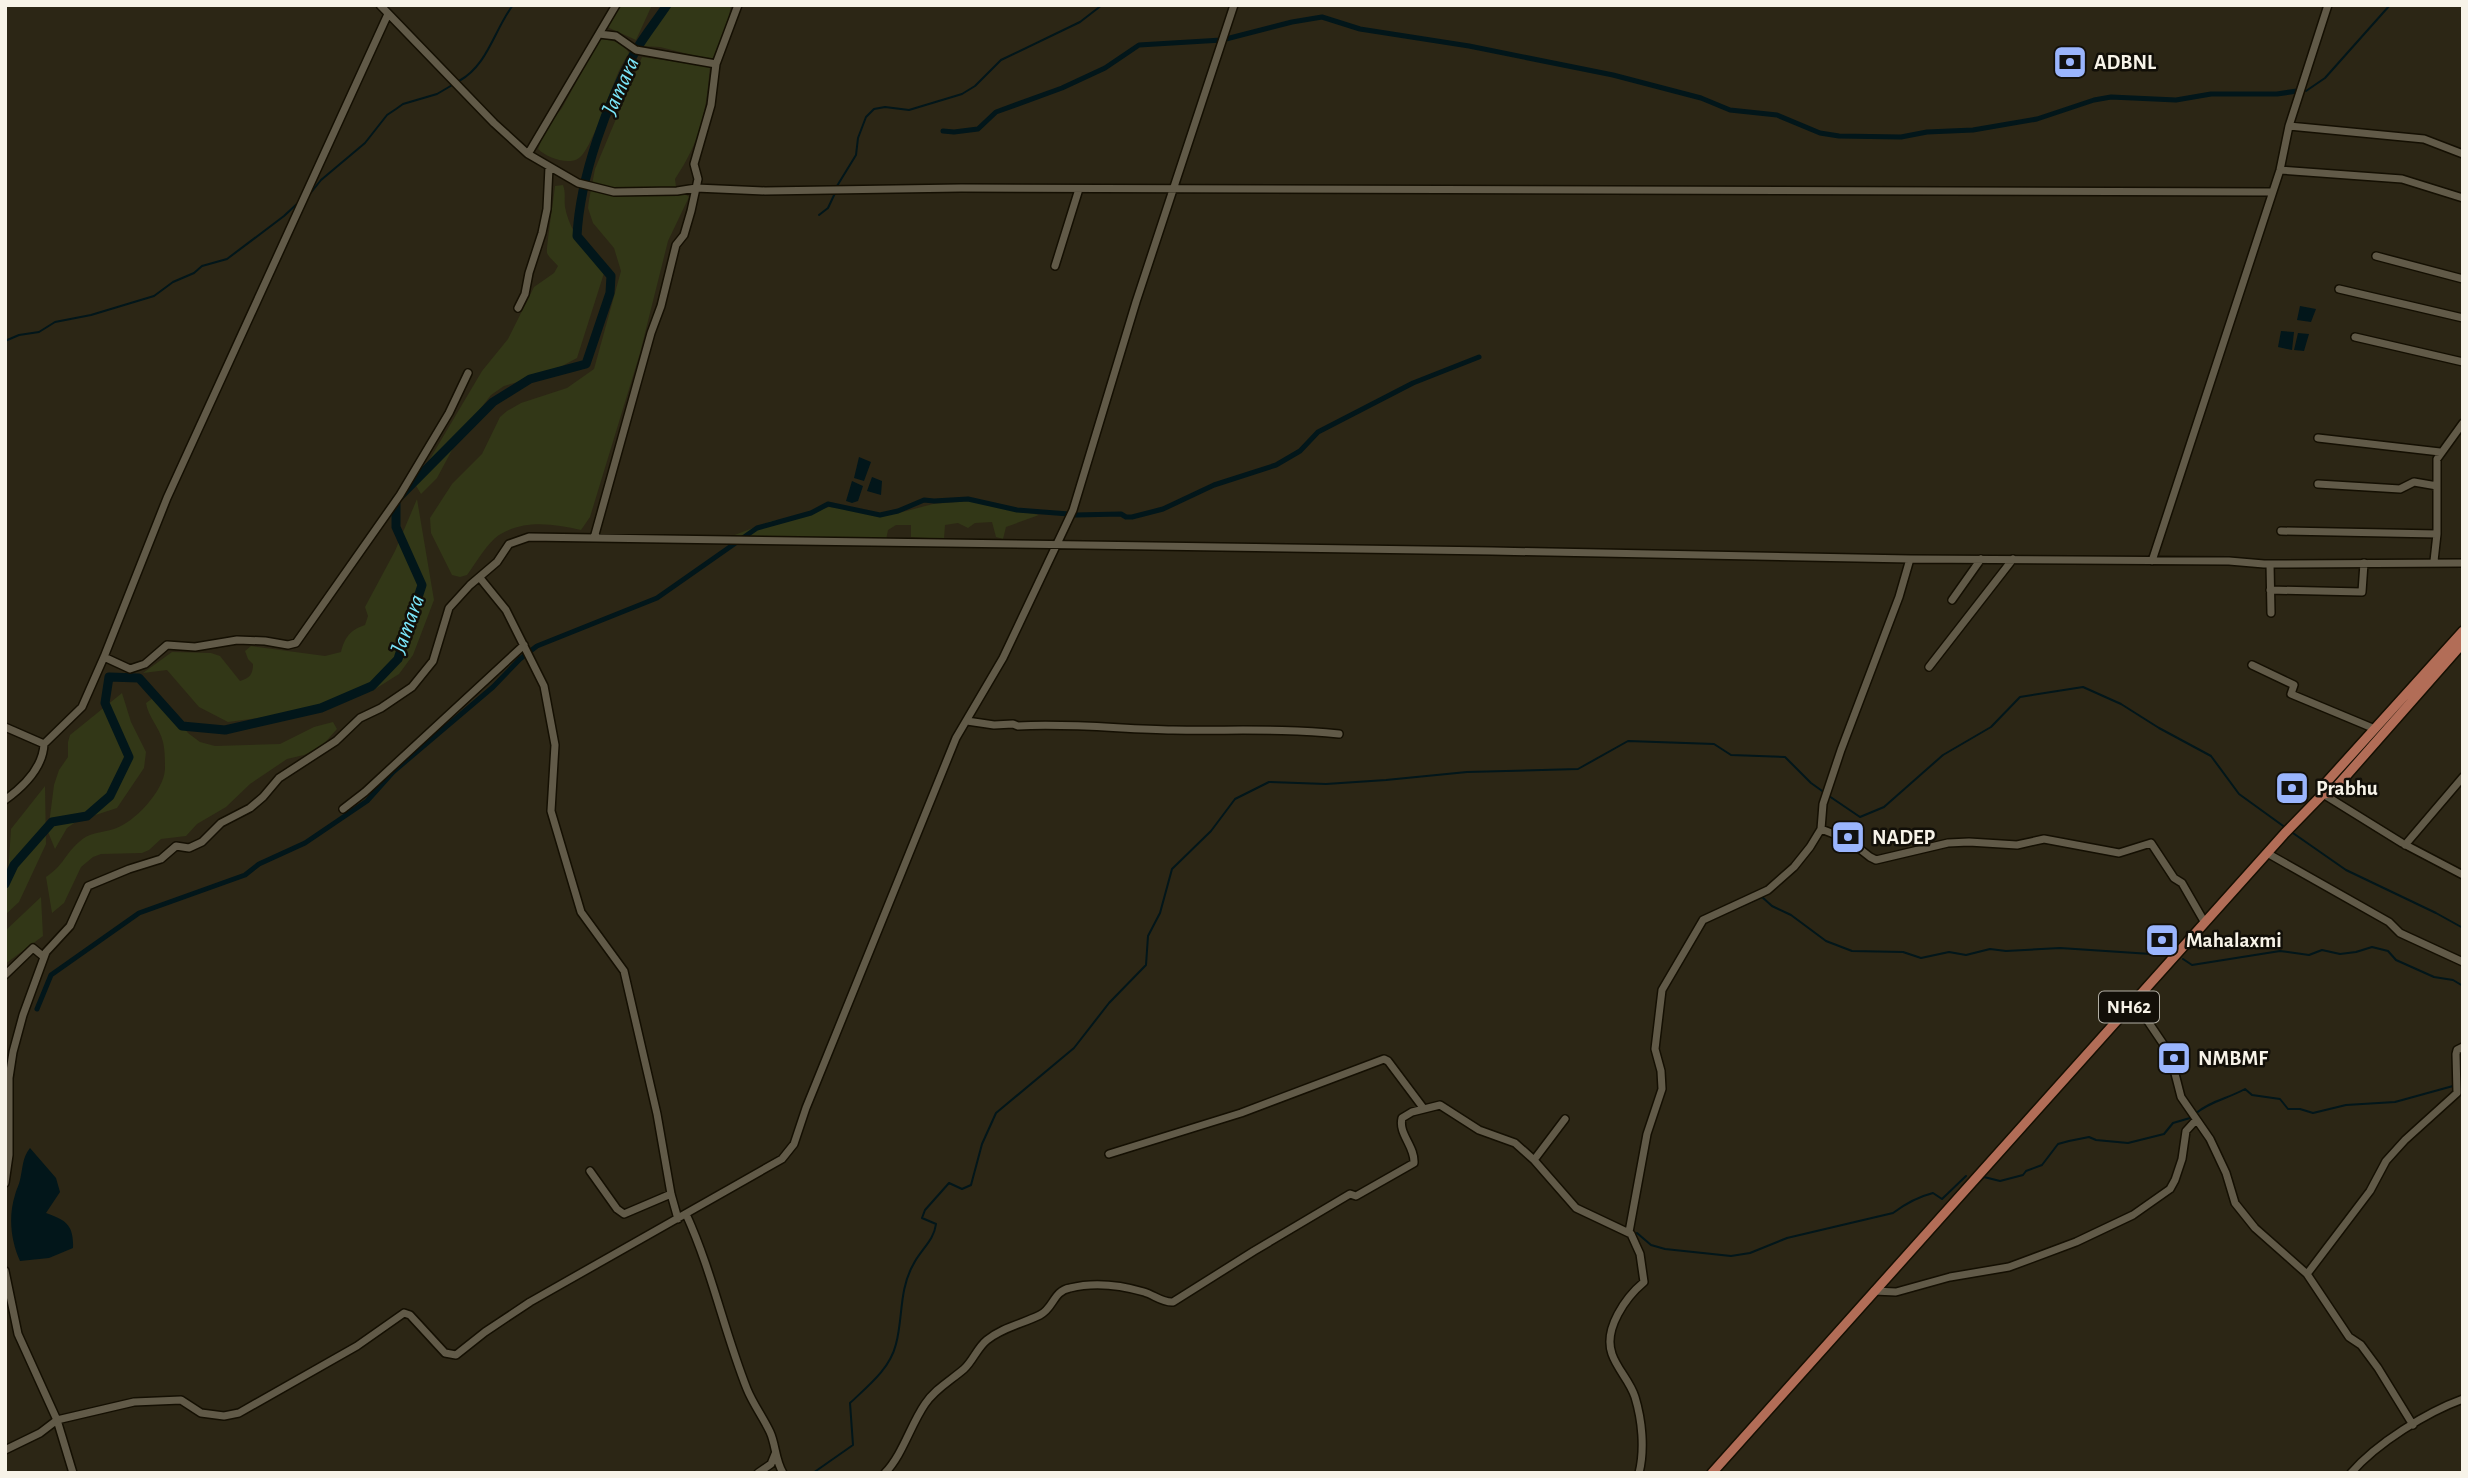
<svg xmlns="http://www.w3.org/2000/svg" width="2468" height="1478" font-family="'Alegreya Sans',sans-serif">
	<rect width="100%" height="100%" fill="#2c2615"/>
	<!-- green -->
	<path fill="#323717" d="M620,5H652L636,40L607,27Z
		M662,5H731L728,21L712,60L660,47L642,46Z
		M600,39C612,40 623,42 629,53C624,61 619,69 616,78C609,94 591,150 579,158C568,166 546,157 538,149L546,128L562,108Z
		M642,57L710,66C706,113 701,140 675,179L676,187L689,197L668,241L640,353L590,517L581,530C554,524 525,519 499,535C487,543 476,563 467,575L460,577L452,575L431,533L430,518L452,484L482,454L500,417L507,411L521,403L567,388L594,369L621,271L614,248L593,223L588,208L589,200L595,169Z
		M563,185C566,193 564,199 565,207C569,231 588,254 605,270L577,358L549,373L504,386L491,395L460,435L437,478L421,494L415,484L482,371L508,339L534,287L554,273L558,266C555,262 549,258 547,253C546,249 554,196 555,186Z
		M417,499L434,600L413,655L399,674L372,691L308,711L228,722L199,707L167,670L143,673L172,652L211,653L220,656L240,681C250,678 253,674 253,664L248,659L245,651L251,646L325,656L341,652C345,637 350,630 365,625L368,616L365,607L395,551Z
		M968,501L1039,515L1006,527L1003,539L996,537L992,522L975,523L968,528L958,523L945,525L944,539L911,537V525H896L888,530L886,540L732,536L771,521L792,518L829,507L895,514L933,504Z
		M122,693L131,722L146,752L144,768L117,808L77,821L67,828L55,849L48,832L54,785L59,770L68,757V742L70,735Z
		M153,698L173,713L188,733L200,742L215,746L280,744L314,727L333,722L337,729L321,747L304,755L287,759L250,784L226,807L197,824L186,836L161,839L149,850L142,853L101,854L93,857L81,867L64,903L52,913L46,877C64,865 65,854 79,842C89,832 102,833 114,829C134,823 164,791 165,769C165,761 165,750 163,742C160,728 148,717 146,703Z
		M45,786L46,844L19,902L5,915V881L8,875L11,829Z
		M41,897L43,936L5,964V931Z"/>
	<!-- water -->
	<path fill="#02161a" d="M2300,306L2316,309L2311,322L2297,320Z
		M2281,331L2294,332L2292,350L2278,347Z
		M2298,333L2309,334L2304,351L2294,350Z
		M859,457L871,462L864,481L854,478Z
		M872,477L882,481L881,495L867,491Z
		M852,481L863,486L858,501L852,503L846,501Z
		M30,1148L56,1178L60,1192L46,1213C66,1220 74,1225 73,1248L49,1258L20,1261C11,1241 8,1217 15,1195C16,1190 19,1185 20,1180C23,1168 22,1158 30,1148Z"/>
	<g fill="none" stroke-linecap="round" stroke-linejoin="round">
		<!-- stream -->
		<path stroke="#02161a" stroke-width="2" d="M459,81C488,65 494,30 513,5
			M2306,91L2325,78L2390,5
			M837,186L856,155L858,138L866,117L874,109L885,107L909,110L962,94L975,86L1001,60L1080,22L1102,5
			M309,195L321,180L365,143L387,115L396,109L403,104L437,94L454,84
			M819,215L828,208L836,191
			M5,341L19,335L39,332L55,322L91,315L154,296L173,282L194,273L202,266L227,259L284,216L299,202
			M1829,796L1860,817L1884,807L1943,755L1991,727L2020,697L2083,687L2121,704L2159,728L2211,756L2239,794L2286,828
			M2290,831L2346,870L2436,913L2463,928
			M1737,908L1762,897L1772,906L1791,915L1826,941L1852,951L1903,952L1921,958L1949,952L1966,955L1990,949L2006,951L2060,948L2166,955
			M2183,959L2192,965L2280,951L2309,955L2322,950L2340,954L2356,952L2372,947L2388,951L2396,960L2434,977L2453,980L2463,986
			M2195,1114C2210,1101 2227,1099 2245,1089L2252,1095L2280,1099L2288,1109H2300L2313,1113L2346,1105L2395,1102L2453,1086
			M1975,1183L1977,1184L1984,1177L2000,1181L2023,1175L2026,1171L2042,1165L2058,1144L2069,1141L2089,1137L2096,1140L2128,1143L2164,1134L2173,1123L2190,1118
			M1637,1233L1651,1245L1665,1249L1731,1256L1750,1253L1787,1238L1893,1213C1905,1204 1917,1197 1933,1193L1942,1199L1966,1176
			M813,1473L853,1445L850,1403C868,1386 890,1369 896,1344C903,1318 899,1290 913,1265C920,1250 934,1241 936,1224L922,1218L925,1210L949,1183L962,1189L971,1185L982,1144L996,1113L1074,1048L1109,1003L1146,965L1148,936L1160,913L1172,869L1211,831L1235,799L1269,782L1326,784L1386,780L1467,772L1578,769L1628,741L1714,744L1731,755L1785,757L1811,783L1825,793"/>
		<!-- canal -->
		<path stroke="#02161a" stroke-width="5" d="M943,131L954,132L978,129L996,112L1062,88L1105,68L1139,45L1222,40L1292,22L1322,17L1360,29L1469,46L1613,75L1701,98L1730,110L1777,115L1820,133L1839,136L1901,137L1927,132L1973,130L2037,119L2094,100L2111,97L2176,100L2211,94H2277L2297,91
			M1075,515L1121,514L1126,517H1132L1163,509L1214,485L1276,465L1300,451L1318,432L1413,383L1479,357
			M37,1009L51,975L139,913L245,875L259,864L305,843L367,801L393,772L493,687L520,659L537,646L657,598L757,528L811,513L828,504L880,515L898,511L924,500L934,501L968,499L1017,510L1069,514"/>
		<!-- river -->
		<path stroke="#02161a" stroke-width="9" d="M5,884L14,865L52,822L87,816L110,796L129,757L105,703L109,677L139,678L182,726L225,730L321,708L372,686L398,659L422,585L396,527V500L493,402L530,379L586,364L610,293L611,276L577,236C580,176 607,103 636,50C645,35 657,20 667,5"/>
		<!-- minor casing -->
		<g stroke="#140f02" stroke-width="10">
			<path id="minor" d="M380,5L494,123L528,154L616,5
				M599,34L616,36L636,50L716,64
				M2289,126L2424,139L2463,154
				M528,154L578,183L614,192L677,191L696,188L765,191L961,188L2272,192
				M2280,170L2402,179L2463,198
				M2376,256L2463,279
				M1055,266L1079,189
				M2339,289L2463,318
				M518,308L525,294L529,273L542,233L547,209L549,167
				M2355,337L2463,362
				M2318,438L2440,452
				M2318,484L2400,489L2414,482L2437,486
				M2281,531L2437,534
				M594,538L651,333L661,306L676,245L684,235L691,211L698,179L694,164L711,105L716,64L738,5
				M2152,561L2280,170L2289,126L2328,5
				M2434,561L2437,534V459L2463,423
				M2270,564L2271,613
				M480,578L506,610L544,686L555,745L551,811L581,912L624,971L657,1114L671,1194L678,1219
				M2270,590L2362,592L2364,563
				M1952,600L1981,559
				M104,657L130,669L145,664L167,645L195,647L237,640L265,641L288,645L296,643L400,495L449,413L468,373
				M2252,665L2294,685L2291,694L2375,729
				M1929,667L2013,559
				M967,721L994,725L1013,724L1018,726C1070,723 1121,729 1173,730C1229,731 1284,728 1339,734
				M5,727L44,744L82,707L104,657L167,498L388,14
				M2323,794L2402,843L2463,875
				M5,800C23,787 43,767 44,744
				M343,809L365,792L524,645
				M1821,829L1847,839L1870,857L1876,860L1948,843L1969,842L2017,845L2044,839L2119,853L2151,843L2174,878L2182,883L2205,923
				M2405,845L2463,777
				M2267,853L2389,922L2400,933L2463,962
				M5,975L33,948L44,957
				M2131,1005L2147,1020L2170,1054L2181,1097L2210,1139L2226,1173L2235,1203L2255,1228L2307,1274L2349,1337L2361,1345L2378,1368L2413,1425
				M1109,1154L1241,1113L1384,1059L1388,1061L1424,1109
				M1534,1160L1565,1119
				M590,1171L617,1209L624,1214L671,1194
				M5,1183L9,1155V1078L13,1052L23,1015L46,952L70,926L88,886L129,869L161,859L176,846L189,848L202,842L221,823L250,808L263,797L279,778L336,741L360,718L381,708L412,687L433,661L449,608L470,585L497,562L509,544L529,537L1492,551L1910,559L2229,561L2264,564L2463,563
				M686,1214C712,1271 724,1331 747,1389C753,1404 763,1417 770,1432C776,1445 775,1460 783,1473
				M1629,1232L1647,1134L1662,1089L1661,1071L1655,1049L1662,990L1703,920L1768,890L1794,867L1810,847L1821,829L1823,804L1841,750L1899,597L1910,559
				M5,1271L18,1334L57,1420L73,1473
				M2307,1274L2370,1191L2386,1161L2405,1140L2457,1093L2456,1054L2457,1050L2463,1047
				M1874,1291L1896,1292L1950,1277L2009,1267L2076,1242L2133,1215L2170,1189L2175,1180L2182,1159L2186,1131L2196,1120
				M5,1450L40,1433L57,1420L134,1402L181,1400L201,1413L224,1416L239,1413L357,1346L404,1313L410,1315L445,1353L456,1355L485,1332L530,1302L782,1159L794,1144L806,1108L956,738L1003,658L1073,510L1136,302L1234,5
				M758,1473L771,1464L775,1454
				M885,1473C903,1454 910,1426 925,1404C935,1389 950,1381 964,1369C973,1361 977,1348 987,1340C1003,1327 1022,1324 1040,1315C1054,1308 1053,1291 1070,1288C1094,1282 1120,1285 1144,1292C1154,1295 1163,1303 1173,1302L1254,1251L1350,1194L1356,1196L1414,1163C1415,1146 1398,1134 1402,1118L1412,1112L1440,1105L1479,1130L1515,1143L1534,1160L1576,1208L1631,1234L1640,1254L1644,1282C1626,1297 1603,1329 1612,1354C1617,1369 1630,1381 1635,1397C1642,1420 1645,1449 1639,1473
				M2351,1473C2377,1443 2427,1412 2463,1399"/>
		</g>
		<!-- major casing -->
		<g stroke="#140f02" stroke-width="12">
			<path id="major" d="M2323,794L2331,793L2463,643
				M1712,1473L2285,833L2323,794V786L2463,631"/>
		</g>
		<!-- minor -->
		<use href="#minor" stroke="#615a48" stroke-width="7"/>
		<!-- major -->
		<use href="#major" stroke="#b26d57" stroke-width="9"/>
	</g>
	<!-- icons -->
	<defs>
		<g id="bank-square" transform="scale(1.75)"><rect x="-9" y="-9" width="18" height="18" rx="4" fill="#9ab5fd" stroke="#120f08"/><path d="M-6-4H6V4H-6ZM0-2.3a2.3 2.3 0 1 0 0 4.6a2.3 2.3 0 1 0 0-4.6Z" fill="#111"/></g>
	</defs>
	<g fill-rule="evenodd">
		<use href="#bank-square" x="2070" y="62"/>
		<use href="#bank-square" x="2292" y="788"/>
		<use href="#bank-square" x="1848" y="837"/>
		<use href="#bank-square" x="2162" y="940"/>
		<use href="#bank-square" x="2174" y="1058"/>
	</g>
	<g text-anchor="middle" dominant-baseline="central" stroke-width="5" stroke-linejoin="round" paint-order="stroke">
		<!-- shield labels -->
		<rect fill="#120f08" stroke="#b2afa5" stroke-width="2" x="2099" y="991.5" width="60" height="31" rx="5"/>
		<g font-size="19" font-weight="bold" fill="#f7f3e8">
			<text x="2129" y="1007">NH62</text>
		</g>
		<!-- poi labels -->
		<g font-size="21" font-weight="bold" fill="#f7f3e8" stroke="#120f08" text-anchor="start">
			<text x="2094" y="62">ADBNL</text>
			<text x="2316" y="788">Prabhu</text>
			<text x="1872" y="837">NADEP</text>
			<text x="2186" y="940">Mahalaxmi</text>
			<text x="2198" y="1058">NMBMF</text>
		</g>
		<!-- water labels -->
		<g font-size="23" font-style="italic" fill="#7be6fa" stroke="#120f08">
			<text transform="translate(621 86) rotate(-66)">Jamara</text>
			<text transform="translate(408 624) rotate(-70)">Jamara</text>
		</g>
	</g>
	<!-- border -->
	<rect width="2468" height="1478" fill="none" stroke="#f7f3e8" stroke-width="14"/>
</svg>
